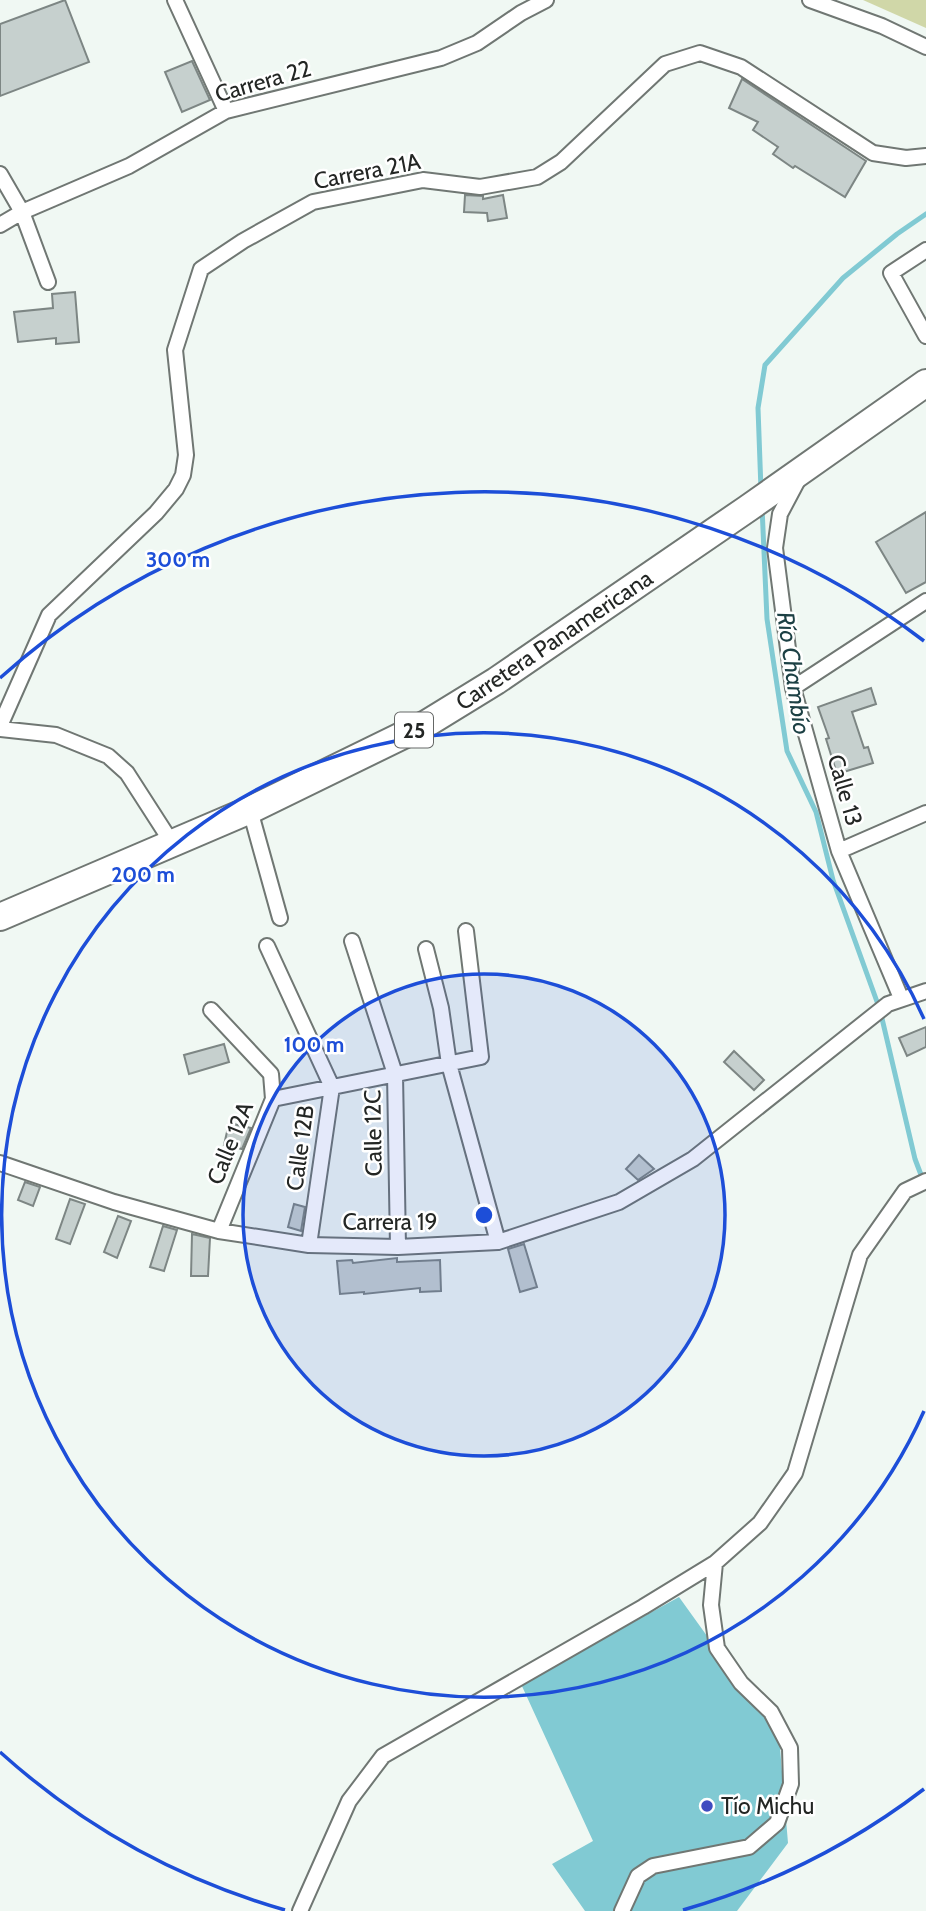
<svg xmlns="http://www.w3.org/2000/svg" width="926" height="1911" font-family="Cabin,sans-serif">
	<rect width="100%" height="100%" fill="#f0f8f3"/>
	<!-- green -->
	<path fill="#d0d7a8" d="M863,0H926V28Z"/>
	<!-- water -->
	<path fill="#81cad3" d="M679,1597L779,1736L788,1843L737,1911H585L552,1864L593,1841L521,1684Z"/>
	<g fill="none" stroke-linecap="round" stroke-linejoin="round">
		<!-- stream -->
		<path stroke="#81cad3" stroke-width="5" d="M761,490L758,408L765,365L843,278L897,234L926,214
			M762,507L767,619L787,751L816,812L833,880L880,1010L915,1159L923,1180"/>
	</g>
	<!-- building -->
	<path fill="#c6d0ce" stroke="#7d8684" stroke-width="2" d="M65,0L89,62L0,96V24Z
		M192,61L210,100L182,112L165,72Z
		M742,79L866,161L845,197L795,166L793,168L773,154L778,147L753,130L758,122L729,108Z
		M465,195L483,196V199L503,195L507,218L488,221L487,213L464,212Z
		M75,292L79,342L56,344V338L18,342L14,312L53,308L52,294Z
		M926,512V582L906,593L876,542Z
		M871,688L876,704L852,712L864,748L868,747L873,763L837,774L826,739L829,738L818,707Z
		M926,1027V1047L907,1056L899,1038Z
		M224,1044L229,1062L189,1074L184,1055Z
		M734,1051L764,1080L754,1090L724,1062Z
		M229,1123L251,1128L242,1149L224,1145Z
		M639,1155L654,1169L638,1180L626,1169Z
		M25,1182L40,1187L33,1206L18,1200Z
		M70,1199L85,1204L70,1244L56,1239Z
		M294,1204L305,1207L301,1231L288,1227Z
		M118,1216L131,1221L117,1258L104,1252Z
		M163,1226L177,1230L164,1271L150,1267Z
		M192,1234L210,1238L208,1276H191Z
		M524,1244L537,1287L520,1292L508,1249Z
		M397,1258V1262L440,1260L441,1291L420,1292V1288L364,1294V1292L340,1294L337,1261L352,1260L353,1263Z"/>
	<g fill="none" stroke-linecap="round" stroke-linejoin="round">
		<!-- street casing -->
		<g stroke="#707773" stroke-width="18">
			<path id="street" d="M175,0L226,111
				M810,0L882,26L926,47
				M0,174L22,212L48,282
				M0,225L22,212L129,166L226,111L441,58L477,43L521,13L546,0
				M926,250L891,273L926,336
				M798,480L780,514L775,548L793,688L839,851L901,998
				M793,688L926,601
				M0,726L49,615L156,513L176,489L183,475L186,455L175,350L201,269L243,241L313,202L423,180L480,187L537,177L561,162L665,64L700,53L741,67L873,153L906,158L926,156
				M0,729L56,735L108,756L127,773L172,843
				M250,810L280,918
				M839,851L926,813
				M352,941L395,1074L398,1247
				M267,946L332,1087L309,1245
				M426,949L441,1008L449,1064L498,1242
				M211,1010L271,1074L273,1099L219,1231
				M273,1099L481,1057L466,931
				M0,1163L114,1202L219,1231L309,1245L398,1247L498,1242L619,1202L693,1159L888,1004L926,991
				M300,1911L349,1801L383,1756L643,1607L715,1563L760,1523L795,1473L860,1255L905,1191L926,1181
				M622,1911L638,1876L653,1866L749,1847L777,1823L791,1784L790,1748L771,1712L741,1683L717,1648L711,1605L715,1563"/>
		</g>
		<!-- highway casing -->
		<g stroke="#707773" stroke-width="30">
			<path id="highway" d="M0,917L250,810L426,724L496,681L747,509L926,383"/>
		</g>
		<!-- street -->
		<use href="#street" stroke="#fff" stroke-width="14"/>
		<!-- highway -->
		<use href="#highway" stroke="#fff" stroke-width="26"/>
	</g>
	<!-- distance rings -->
	<circle cx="484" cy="1215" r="241" fill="#1d4ed8" fill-opacity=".12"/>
	<g fill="none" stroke="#1d4ed8" stroke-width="3.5">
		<circle cx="484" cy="1215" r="241"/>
		<path d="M924 1411A482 482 0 1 1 924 1019"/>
		<path d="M924 1789A723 723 0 0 1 683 1910M285 1910A723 723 0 0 1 0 1752M0 678A723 723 0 0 1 924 641"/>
	</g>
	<!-- markers -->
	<circle fill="#3f4cc0" stroke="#fff" stroke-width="2.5" cx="707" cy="1806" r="7"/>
	<g text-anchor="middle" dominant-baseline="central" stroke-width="5" stroke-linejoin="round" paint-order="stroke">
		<!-- shield labels -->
		<rect fill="#fff" stroke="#656766" stroke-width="2" x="395" y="712.5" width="38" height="35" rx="5"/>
		<g font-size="21" font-weight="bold" fill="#232624">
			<text x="414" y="730">25</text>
		</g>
		<!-- street labels -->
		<g font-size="23" fill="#232624" stroke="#fff">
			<text transform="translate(263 81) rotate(-16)">Carrera 22</text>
			<text transform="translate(367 171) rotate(-11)">Carrera 21A</text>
			<text transform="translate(554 640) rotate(-34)">Carretera Panamericana</text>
			<text transform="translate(845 790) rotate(74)">Calle 13</text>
			<text transform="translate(373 1133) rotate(-91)">Calle 12C</text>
			<text transform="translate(230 1143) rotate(-68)">Calle 12A</text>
			<text transform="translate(300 1148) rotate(-82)">Calle 12B</text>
			<text x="390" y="1222">Carrera 19</text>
		</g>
		<!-- poi labels -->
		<g font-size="23" fill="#232624" stroke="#fff" text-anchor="start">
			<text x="721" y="1806">Tío Michu</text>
		</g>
		<!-- water labels -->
		<g font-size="24" font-style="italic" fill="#1c4044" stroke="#fff">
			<text transform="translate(794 673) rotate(82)">Río Chambío</text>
		</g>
	</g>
	<circle cx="484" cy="1215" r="10" fill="#1d4ed8" stroke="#fff" stroke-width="3.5"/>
	<g font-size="21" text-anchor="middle" font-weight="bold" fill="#1d4ed8" stroke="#fff" stroke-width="5" stroke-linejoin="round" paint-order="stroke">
		<text x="178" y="567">300 m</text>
		<text x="143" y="882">200 m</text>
		<text x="314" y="1052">100 m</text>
	</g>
</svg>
